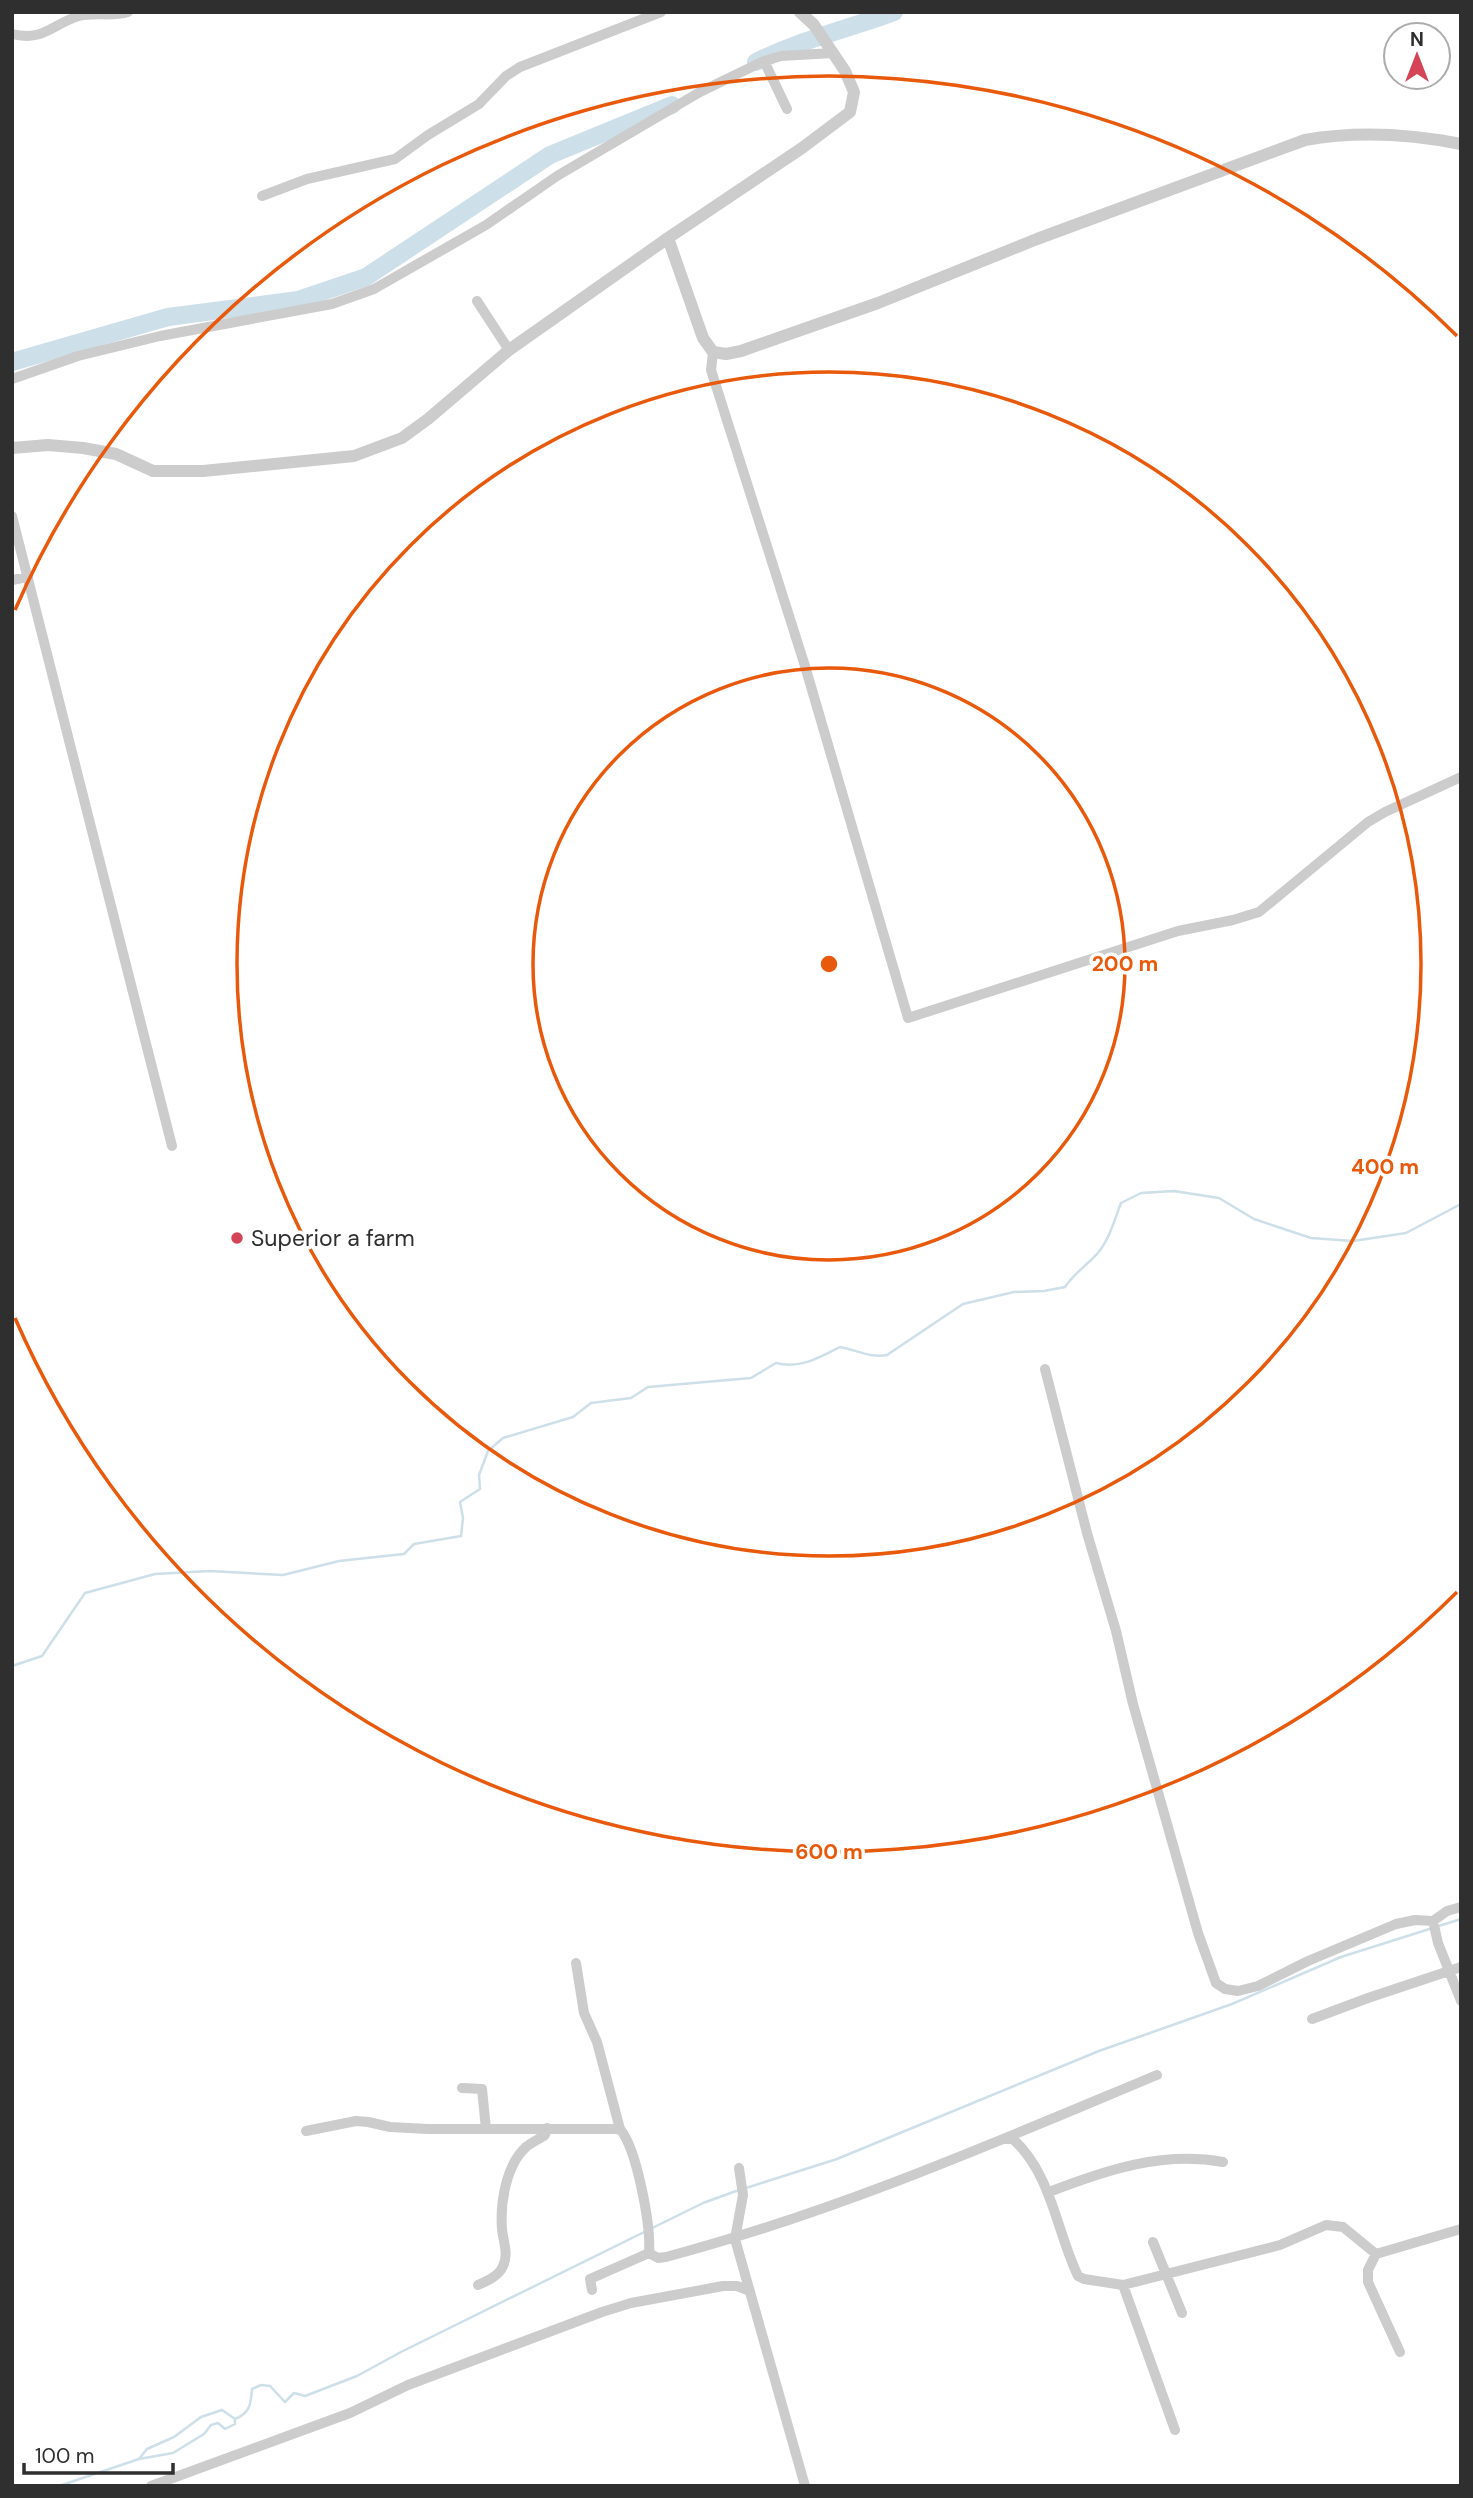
<svg xmlns="http://www.w3.org/2000/svg" width="1473" height="2498" font-family="'DM Sans',sans-serif">
	<rect width="100%" height="100%" fill="#fff"/>
	<g fill="none" stroke-linecap="round" stroke-linejoin="round">
		<!-- stream -->
		<path stroke="#cddfe9" stroke-width="2.5" d="M12,1666L42,1656L85,1593L155,1574L210,1571L283,1575L339,1561L404,1554L414,1544L461,1536L463,1518L460,1502L480,1489L479,1475L488,1451L503,1438L573,1417L591,1403L631,1398L648,1387L751,1378L776,1363C800,1369 819,1358 840,1347C857,1350 869,1358 887,1355L963,1304L1014,1292L1044,1291L1065,1287C1073,1275 1083,1268 1093,1258C1108,1245 1114,1221 1121,1203L1141,1193L1174,1191L1219,1198L1254,1219L1311,1238L1353,1241L1406,1233L1461,1204
			M746,2188L837,2159L1099,2051L1232,2004L1341,1957L1461,1919
			M139,2459L147,2449L174,2437L201,2417L222,2410L235,2419
			M59,2486L139,2459L173,2453L204,2434L211,2425L218,2423L225,2429L235,2424V2419C250,2413 251,2404 252,2389L261,2385L270,2386L285,2402L294,2393L305,2396L357,2376L401,2352L703,2203L739,2190"/>
		<!-- river -->
		<path stroke="#cddfe9" stroke-width="18" d="M756,62C800,40 848,29 894,12
			M12,362L168,317L298,300L366,277L550,155L672,105"/>
		<!-- minor -->
		<path stroke="#ccc" stroke-width="10" d="M12,34C43,42 52,24 79,16C96,12 112,17 128,12
			M764,61L787,109
			M262,196L307,179L395,159L428,135L479,104L506,76L520,67L661,12
			M477,301L509,350
			M713,352L711,370L805,666L908,1018L1178,931L1233,920L1259,912L1368,822L1385,812L1461,777
			M12,379L78,356L160,336L332,304L374,289L486,225L557,176L700,92L764,61L781,56L833,53
			M12,516L172,1146
			M12,580L28,577
			M1045,1369L1087,1533L1116,1631L1133,1704L1198,1933L1216,1983L1225,1989L1238,1991L1258,1986L1308,1961L1396,1924L1415,1920L1433,1921L1447,1911L1461,1907
			M1433,1921L1438,1943L1461,2001
			M576,1963L584,2013L597,2042L620,2129
			M1312,2019L1368,1998L1461,1967
			M462,2088L482,2089L486,2129
			M306,2131L356,2121L368,2122L390,2127L428,2129H620C637,2149 651,2226 649,2253L590,2279L592,2290
			M1003,2139H1013C1052,2175 1056,2230 1078,2276L1084,2279L1123,2285L1280,2245L1326,2225L1343,2227L1376,2254L1461,2229
			M739,2168L743,2195L735,2239L805,2486
			M1049,2192C1106,2170 1162,2151 1223,2162
			M1153,2242L1182,2313
			M649,2253L658,2258L666,2257C836,2212 996,2142 1157,2075
			M1376,2254L1368,2270V2282L1400,2352
			M478,2285C487,2281 499,2276 503,2266C509,2254 503,2241 502,2229C500,2203 506,2165 526,2147C531,2143 539,2139 545,2135L547,2128
			M1123,2285L1175,2430
			M151,2486L350,2413L408,2385L602,2312L631,2303L723,2286H737L750,2291"/>
		<!-- tertiary -->
		<path stroke="#ccc" stroke-width="12" d="M668,238L703,338L713,352L726,354L741,351L878,303L1037,239L1305,140C1356,131 1410,134 1461,144
			M12,448L48,445L83,448L116,454L153,471H203L354,456L402,438L428,419L509,350L668,238L802,148L850,112L854,92L845,71L814,25L800,12"/>
	</g>
	<!-- distance rings -->
	<g fill="none" stroke="#e8590c" stroke-width="3.5">
		<circle cx="829" cy="964" r="296"/>
		<circle cx="829" cy="964" r="592"/>
		<path d="M1457 1592A888 888 0 0 1 15 1318M15 610A888 888 0 0 1 1457 336"/>
	</g>
	<!-- markers -->
	<circle fill="#d44356" stroke="#fff" stroke-width="2.5" cx="237" cy="1238" r="7"/>
	<g text-anchor="middle" dominant-baseline="central" stroke-width="7" stroke-linejoin="round" paint-order="stroke">
		<!-- poi labels -->
		<g font-size="23" fill="#2f2f2f" stroke="#fff" text-anchor="start">
			<text x="251" y="1238">Superior a farm</text>
		</g>
	</g>
	<circle cx="829" cy="964" r="10" fill="#e8590c" stroke="#fff" stroke-width="3.5"/>
	<g font-size="21" text-anchor="middle" font-weight="bold" fill="#e8590c" stroke="#fff" stroke-width="7" stroke-linejoin="round" paint-order="stroke">
		<text x="1125" y="971">200 m</text>
		<text x="1385" y="1174">400 m</text>
		<text x="829" y="1859">600 m</text>
	</g>
	<!-- border -->
	<rect width="1473" height="2498" fill="none" stroke="#2f2f2f" stroke-width="28"/>
	<!-- north arrow -->
	<g transform="translate(1417 56)"><circle r="33" fill="#ffffff" stroke="#acacac" stroke-width="2"/>
	<path d="M0-5L12 26L0 18L-12 26Z" fill="#d44356"/>
	<text y="-10" font-size="19" font-weight="bold" text-anchor="middle" fill="#2f2f2f">N</text>
	</g>
	<!-- scale -->
	<path d="M24 2463v10h149v-10" fill="none" stroke="#2f2f2f" stroke-width="3.5"/>
	<text x="35" y="2463" font-size="21" fill="#2f2f2f" stroke="#ffffff" stroke-width="5" paint-order="stroke">100 m</text>
</svg>
